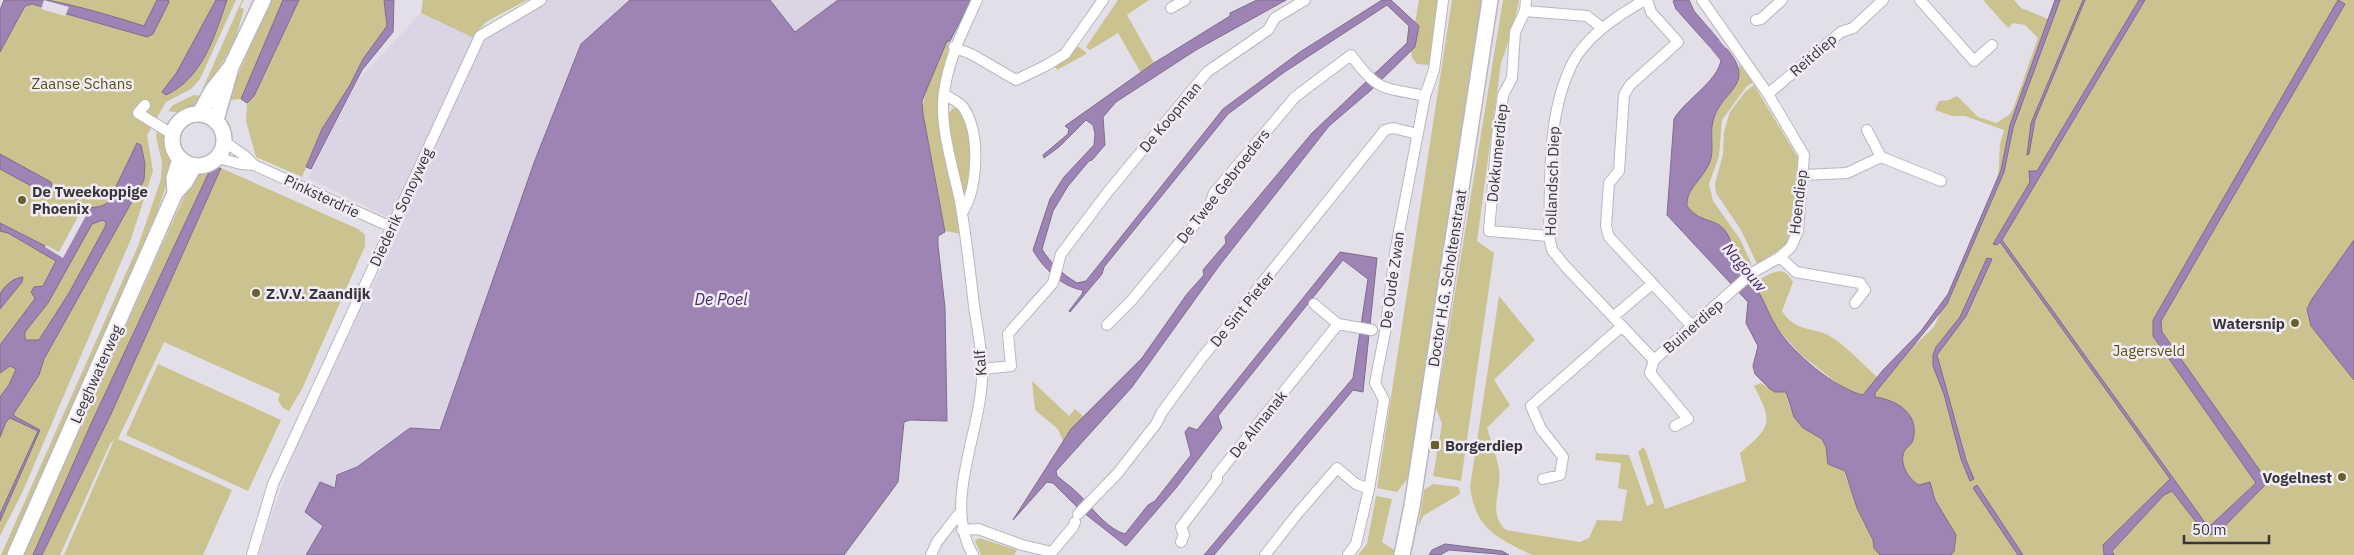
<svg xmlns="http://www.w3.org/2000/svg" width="2354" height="555" font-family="'IBM Plex Sans',sans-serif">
	<rect width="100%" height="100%" fill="#e3dfe8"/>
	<!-- built -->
	<path fill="#dbd4e4" d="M546,0H630L581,44L535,160L440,430L337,475L335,485L325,499L320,533L311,555H259L266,531L297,445L402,224L308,178L358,80L421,13L481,41Z
		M770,0H838L795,32Z"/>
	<!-- green -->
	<path fill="#cac28f" d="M19,0H236L200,79L191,89L166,102L147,135L153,171L131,239L22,493L0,536V38Z
		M242,0H244L240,7L244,9L235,40L206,92L203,88Z
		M271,0H283L241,99L227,100Z
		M299,0H384L387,26L363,59L350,85L322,129L302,177L256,157L246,121L247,103L254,96Z
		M423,0H527L486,22L472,37L421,13Z
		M1118,0H1149L1127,15L1154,63L1141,73L1118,33L1090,50L1086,47Z
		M1419,0H1439L1430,65L1417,64L1412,58L1411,50L1415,47L1419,26L1415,23Z
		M1452,0H1483L1409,477L1397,492L1377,488Z
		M1503,0H1519L1514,26L1501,63L1477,241L1494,253L1461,481L1433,476L1442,424L1436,408Z
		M1985,0H2014L2021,8L2051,20L2059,0H2354V555H1936L1919,495L1863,395L1842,387L1800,354L1776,327L1753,284C1759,279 1777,268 1784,272C1788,274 1791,279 1793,282L1782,311C1796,332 1808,326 1828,335C1842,342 1866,367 1878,378L1919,335L1916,344L1934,327L1998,183L2000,144L2004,130L1965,116H1952L1935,110L1939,101L1949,100L1957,96L1978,117L1996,123L2009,115L2013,109L2038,38L2025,25L2013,23L2008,28L1984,1Z
		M947,41H950L945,65L942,137L961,234L945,231L923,114C922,88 937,64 947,41Z
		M1077,46L1086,52V54L1057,70L1054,65L1070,56Z
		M1739,64L1753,82L1746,87L1722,120L1719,156L1709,184L1713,201L1740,239L1751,263L1750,271L1744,274L1735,259L1732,242L1712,221C1660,216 1704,179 1711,156C1715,145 1709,131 1714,119C1722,98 1740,90 1739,64Z
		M1754,85L1798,158L1796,216L1792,236L1785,246L1757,264L1741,230L1716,193L1715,184L1723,154L1724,132L1730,112L1745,92Z
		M194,95L201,96C198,110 180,114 168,111L173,105Z
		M953,108L960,109C974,141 972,169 963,203L947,116Z
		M158,128C169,137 173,154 172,168L141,258L8,555H1L138,246L161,179L162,163L156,137Z
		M221,168L358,229L365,235V246L303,387L289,411L283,408L278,400L280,394L164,342L118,439L232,490L203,555H64L114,440L110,444L60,555H42L111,414Z
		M203,171L209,172L90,426L34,555H23L183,199L194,178Z
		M1499,296L1535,340L1494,380L1510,405L1487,428C1491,442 1497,456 1499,470C1502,491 1487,513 1506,530L1580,542L1589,538L1597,520L1622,521L1627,490L1618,488L1621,463L1595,460L1596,453L1629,455L1647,506L1654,503L1638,452L1643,447L1646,451L1665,509L1746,481L1740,453C1772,426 1773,423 1754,386L1761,383L1775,392H1786L1789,406L1803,428L1822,439L1826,447L1828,464L1844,471L1857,508L1873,540L1874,548L1880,555H1532C1496,537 1476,530 1470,487Z
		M158,364L281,420L248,491L126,435Z
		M1032,381L1069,416L1075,409L1083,416L1063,441L1058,429L1035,410Z
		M1433,484L1459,487L1460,494L1423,516L1418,528L1424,490Z
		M1376,496L1392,499L1382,542L1396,551L1395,555H1358L1367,544Z
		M979,538L1017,550L1014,555H981L975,541Z"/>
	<!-- water -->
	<path fill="#9d84b4" stroke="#7e6c8f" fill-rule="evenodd" d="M4,0C18,0 34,0 47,0C79,6 112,16 144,26L157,0H168L169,2L153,34L147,37L32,4L25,6L0,52V10Z
		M216,0H227C215,35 203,78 166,95L162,92L177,72Z
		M283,0H299L254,96L247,103L241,99Z
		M384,0H394L393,32L362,70L311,169L306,167L322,129L350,85L363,59L387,26Z
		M630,0H770L795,32L838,0H971L953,35L950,41H947L926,91L922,101L923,114L945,232L938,236V245L945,308L947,421L910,420L904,422L898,482L844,555H306L323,526L305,512L320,482L335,488L337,475L357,467L410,428L440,430L535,160L581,44Z
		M1257,0H1286L1196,50L1116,102L1103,117L1105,145L1092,160L1089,161L1068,186L1053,211L1042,249C1051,264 1061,273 1077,283L1086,281L1223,109L1300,52L1382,0H1391L1419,26L1415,47L1370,91L1329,126L1219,266L1132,387L1056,471L1057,476C1067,484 1078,492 1086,502C1096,513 1110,530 1125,534L1148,505L1155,501L1191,455L1185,432L1189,427L1197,430L1340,252L1377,258L1363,392L1353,390L1214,555H1204L1353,378L1368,279L1343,260L1218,416L1222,428L1176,488L1126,546L1079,509L1053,483L1047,482L1013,520L1071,429L1142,358L1187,294L1204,275L1203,270L1226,243L1225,237L1312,133L1407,43L1409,26L1387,5L1283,73L1228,114L1104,267L1102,274L1070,312L1069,311L1082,294L1083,290C1063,288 1042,267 1033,250L1050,199L1064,177L1094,145L1095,134L1093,125L1086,120L1059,147L1044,158L1043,155L1068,134L1069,129L1065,126L1154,63L1230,16V13Z
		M1676,0H1689L1694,11L1719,40L1710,47L1676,9L1673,1Z
		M2055,0H2060L2013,128L2004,172L1947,304L1875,393V397C1897,400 1920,414 1913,440C1912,445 1906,447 1904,452C1899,464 1909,480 1919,485L1930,482L1935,500L1956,535L1954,551L1951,555H1880L1874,548L1873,540L1857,508L1845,471L1828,464L1826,447L1822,439L1803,428L1794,417L1786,392H1775L1770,389L1755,374L1753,366L1758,346L1746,323L1748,302L1667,215L1674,119C1685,100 1718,81 1721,60L1717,53L1726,48C1758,85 1722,89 1713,121C1709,136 1716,152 1708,166C1701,180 1686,190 1687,206C1700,224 1716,217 1726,232C1734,243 1732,256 1739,267C1744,276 1752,283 1758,291C1765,303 1770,317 1777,328C1793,353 1834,388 1863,395L1883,370L1921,331L1948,294L2001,170L2010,125Z
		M2083,0H2085L2035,120L2029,154L2027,155L2031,123Z
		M2139,0H2145L2002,240L2206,524L2211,525L2256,483L2153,336V320L2338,0L2345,4L2161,321L2162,332L2263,475L2265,485L2217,534L2206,535L2172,491L2164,495L2112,551L2114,555H2104L2103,545L2170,479L2000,242L1997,245L1993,244L2030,182L2029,171H2037Z
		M137,143L141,145L145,164L144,180L44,359L39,375L14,413V416L40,430L0,521V514L38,431L10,418L6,422L0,437V397L9,385L16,369L10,366L0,373V345L34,300L35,298L31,292L34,287L43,286L56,261L8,233L0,231V223L61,254L86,208C94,207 103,208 109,201ZM103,220L106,223L105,227L69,293L39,340H25V332L48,303L92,224Z
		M0,154L51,182L52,186L46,194L0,169Z
		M221,168L111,414L42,555H33L90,426L209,172Z
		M2354,240V380L2311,326L2307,309L2312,299Z
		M1987,258L1992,259L1966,316L1937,355L1966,460L1974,479L1970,481L1961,459L1944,394L1933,366V355L1936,347L1960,317Z
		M23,277L22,282L0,309C0,305 0,299 0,295C2,287 15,277 23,277Z
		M1977,485L2023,555H2018L1973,488Z
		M1445,544L1502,551L1509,555L1449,550L1440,555H1429L1432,550Z"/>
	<!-- pier -->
	<path fill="#e3dfe8" d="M44,0L69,7L65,16L41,9Z
		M82,209L88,212L63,258L45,247L46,245L59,252Z"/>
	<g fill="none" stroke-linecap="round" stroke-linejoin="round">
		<!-- canal -->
		<path stroke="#9d84b4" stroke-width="12" d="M1705,32L1726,58L1728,64"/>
		<!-- street casing -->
		<g stroke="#bab6bf" stroke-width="12">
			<path id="street" d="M1526,0L1525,11L1515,32L1512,78L1503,95L1497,137L1489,231L1549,236
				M1645,0C1620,14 1587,36 1573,62C1546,115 1551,179 1549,236L1552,250L1565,266L1654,360
				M1647,0L1651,12L1678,42L1630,85L1624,95L1619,171L1609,183L1606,226L1609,237L1692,326
				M1702,0L1768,94L1804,155L1798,231L1791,247L1780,257L1796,272L1860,283L1865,290L1855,303
				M1920,0L1974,61L1992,45
				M1171,8L1185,0
				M1525,11L1587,16L1602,28
				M1756,20L1761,19L1782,0
				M954,47L973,55L1016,80L1047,65L1065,54L1103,0
				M944,94C950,98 959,102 963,107C981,133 978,188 962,213
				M1768,94L1841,32L1853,28L1883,0
				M145,105L138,113L172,134
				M1867,130L1881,157L1941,181
				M225,142L245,156L254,165
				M218,158L241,164L254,165L391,227
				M1803,175L1847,173L1881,157
				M1314,304L1338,324
				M1613,317L1652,284
				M1107,325L1131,301L1209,207L1214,193L1295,97L1351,55C1378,92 1382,87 1425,96
				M982,369L1011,366L1008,334L1053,283L1061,254L1107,193L1207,72L1268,30L1275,18L1305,0
				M1675,426L1688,419L1650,373L1654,360L1752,273L1780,257
				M1543,479L1560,475L1563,457L1541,429L1531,406L1622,326
				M1078,514L1117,474L1156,424L1162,412L1201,359L1385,130L1393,128L1418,134
				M962,530L978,529L1022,545L1052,552L1073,527L1075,522
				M1181,542L1184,535L1181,527L1217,480V475L1338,324L1372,330
				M252,555L273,484L480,36L541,0
				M931,555L937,542L961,511
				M973,555C941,501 984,428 982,370C982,349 977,327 974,306C970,271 966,235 960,201C953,168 939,124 944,92C949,58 963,30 977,0
				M1265,555L1298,513L1337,468L1356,484L1369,489
				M1348,555L1356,544L1369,489L1384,400L1375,383L1385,332L1395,253L1425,96L1434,70L1443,0"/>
		</g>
		<!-- secondary casing -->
		<g stroke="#bab6bf" stroke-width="18">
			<path id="secondary" d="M200,113L212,91L231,67L263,0
				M172 140a26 26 0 1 1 52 0a26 26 0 1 1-52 0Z
				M216,120L230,71
				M175,193L174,178L180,159
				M15,555L175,193L185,182L194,166
				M1402,555L1412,506L1490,0"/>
		</g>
		<!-- street -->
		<use href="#street" stroke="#fff" stroke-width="10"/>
		<!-- secondary -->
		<use href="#secondary" stroke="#fff" stroke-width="15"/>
	</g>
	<!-- markers -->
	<g fill="#69602c" stroke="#f1ecf6" stroke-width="2">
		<circle cx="22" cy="200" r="5"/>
		<circle cx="256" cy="293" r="5"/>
		<circle cx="2295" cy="323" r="5"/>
		<rect x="1430" y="440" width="10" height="10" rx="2.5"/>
		<circle cx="2342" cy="477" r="5"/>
	</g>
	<g text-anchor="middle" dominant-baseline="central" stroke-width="5" stroke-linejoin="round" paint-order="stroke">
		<!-- street labels -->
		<g font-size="15" fill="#373539" stroke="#f1ecf6">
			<text transform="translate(1813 55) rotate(-41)">Reitdiep</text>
			<text transform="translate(1170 117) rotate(-50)">De Koopman</text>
			<text transform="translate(1497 153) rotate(-84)">Dokkumerdiep</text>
			<text transform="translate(1552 181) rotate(-88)">Hollandsch Diep</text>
			<text transform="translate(1223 186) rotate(-52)">De Twee Gebroeders</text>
			<text transform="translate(322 196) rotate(25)">Pinksterdrie</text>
			<text transform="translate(1798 202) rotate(-83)">Hoendiep</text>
			<text transform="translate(401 207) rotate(-65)">Diederik Sonoyweg</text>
			<text transform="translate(1447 278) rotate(-81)">Doctor H.G. Scholtenstraat</text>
			<text transform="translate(1392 280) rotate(-82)">De Oude Zwan</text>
			<text transform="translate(1242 309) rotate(-51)">De Sint Pieter</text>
			<text transform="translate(1693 326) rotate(-41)">Buinerdiep</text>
			<text transform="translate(980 363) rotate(-94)">Kalf</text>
			<text transform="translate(96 374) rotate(-66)">Leeghwaterweg</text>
			<text transform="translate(1258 424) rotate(-51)">De Almanak</text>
		</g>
		<!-- park labels -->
		<g font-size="15" fill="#5c510e" stroke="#f1ecf6">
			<text x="82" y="83">Zaanse Schans</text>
			<text x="2149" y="350">Jagersveld</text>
		</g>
		<!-- poi labels -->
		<g font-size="15" font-weight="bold" fill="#373539" stroke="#f1ecf6" text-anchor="start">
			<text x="32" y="191">De Tweekoppige<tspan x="32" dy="17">Phoenix</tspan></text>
			<text x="266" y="293">Z.V.V. Zaandijk</text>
			<text x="2285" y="323" text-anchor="end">Watersnip</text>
			<text x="1445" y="445">Borgerdiep</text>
			<text x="2332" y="477" text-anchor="end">Vogelnest</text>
		</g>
		<!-- water labels -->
		<g font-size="16" font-style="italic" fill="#482763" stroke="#f1ecf6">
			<text transform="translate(1745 267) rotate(50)">Nagouw</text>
			<text x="721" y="299">De Poel</text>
		</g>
	</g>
	<!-- scale -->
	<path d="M2184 535v8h85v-8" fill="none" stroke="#373539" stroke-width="2.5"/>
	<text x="2192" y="535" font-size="15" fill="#373539" stroke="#f1ecf6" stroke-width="4" paint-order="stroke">50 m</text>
</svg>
